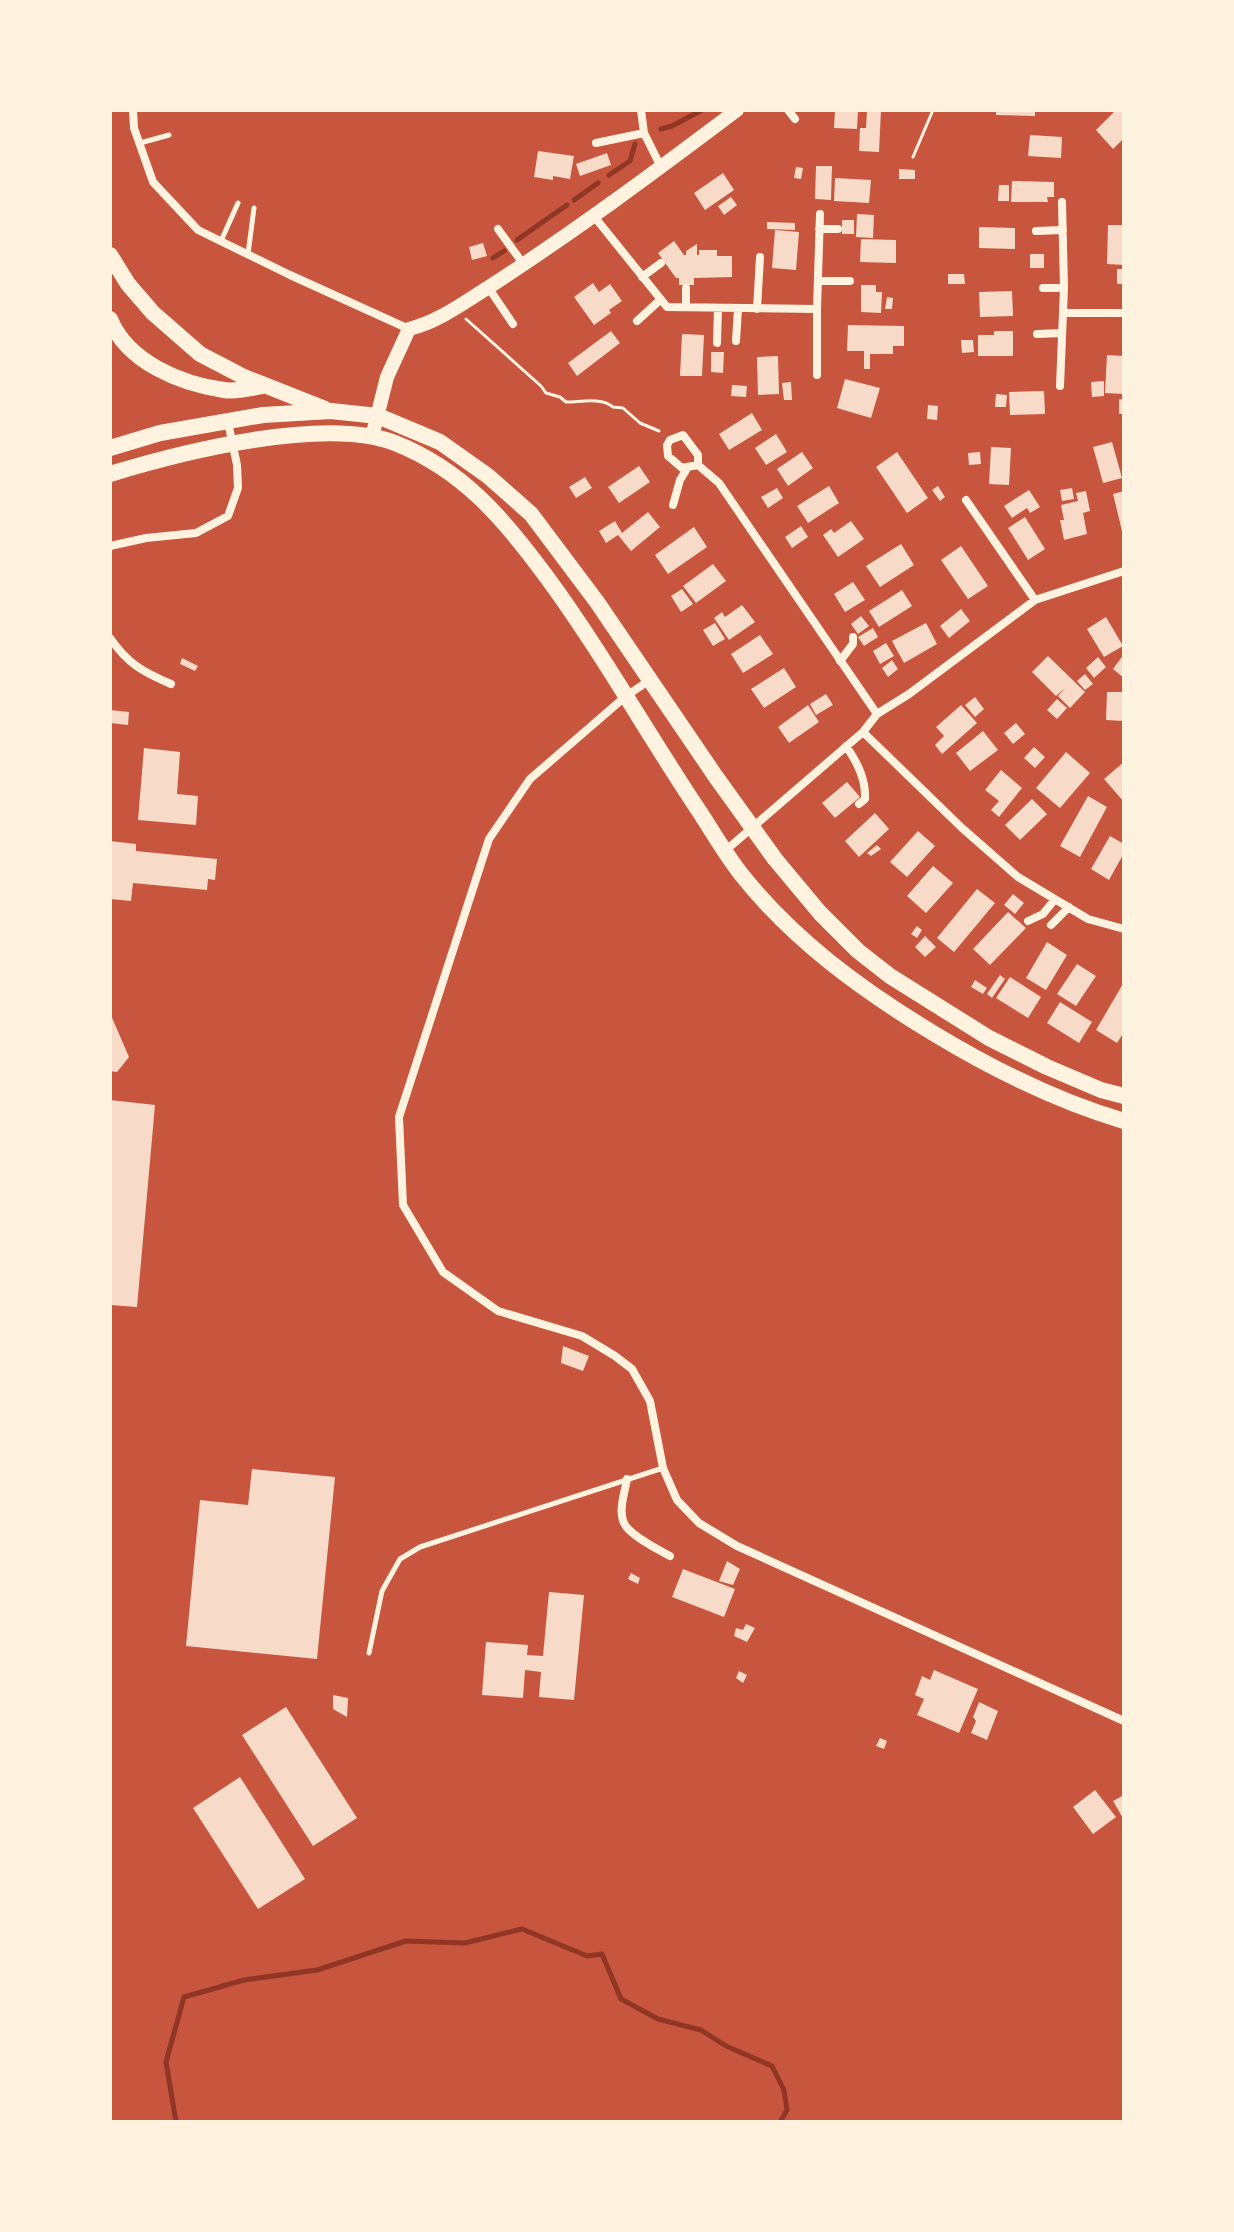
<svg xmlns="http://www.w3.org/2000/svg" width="1234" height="2232" font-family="'Noto Serif',serif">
	<rect width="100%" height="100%" fill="#c8553d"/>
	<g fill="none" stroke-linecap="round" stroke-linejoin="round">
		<!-- stream -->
		<path stroke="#8f3625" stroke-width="5" d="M661,129L672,126L702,110
			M609,175L630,161L635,144
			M574,200L598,183
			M517,240L567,205
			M493,258L504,251
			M176,2122L166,2062L184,1997L244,1980L317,1970L406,1941L465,1943L522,1929L587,1956L602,1954L621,1999L658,2019L701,2030L726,2046L772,2066L784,2090L787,2110L780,2122"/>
	</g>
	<!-- building -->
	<path fill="#f7dbc8" d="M835,110H858L857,129L834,128Z
		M867,110H881L879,152L859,151L860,128H866Z
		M996,110H1035V116L996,115Z
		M1116,110H1124V138L1113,149L1096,130Z
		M1030,135L1062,137L1061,158L1028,156Z
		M538,151L574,156L570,179L553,176V180L534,177Z
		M607,153L611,165L580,176L576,164Z
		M816,166H832L831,200L815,199Z
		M796,167L803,168L801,179L794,178Z
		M899,169L915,170V179H899Z
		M723,173L734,190L705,210L694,193Z
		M835,178L871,180L869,203L834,201Z
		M1012,181L1054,182V197H1047L1048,202H1011Z
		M999,185H1009V201H998Z
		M731,197L737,205L724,215L718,206Z
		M857,214L874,215L873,238L856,237Z
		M842,220H854V234H842Z
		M767,222L795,223V230L767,229Z
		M1108,225H1124V265L1107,264Z
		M979,227L1015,228V249L979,248Z
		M775,230L799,232L796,270L772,268Z
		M861,239L896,240V263L860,262Z
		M674,241L684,255H686V251L697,244V255H699V250H717V256H732V277L694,278V285H679V278H676L658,253Z
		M483,243L487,256L472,260L469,247Z
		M1030,254H1044V268H1030Z
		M1117,269H1124V284H1117Z
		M948,274H964L965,284H948Z
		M593,283L599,292L610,284L622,301L609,310L611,313L594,325L574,297Z
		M861,285H876V292H882L881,313L861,312Z
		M1012,291L1013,316L980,317L979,292Z
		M887,297L893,298L892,309H885Z
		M848,325L904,326V346H893V354H870V369H864V351H847Z
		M611,331L620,343L577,376L568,363Z
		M994,331H1013V356H978V335H994Z
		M682,334L704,335L702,376H680Z
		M961,340H973L974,352L962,353Z
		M711,352H724L723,373L711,372Z
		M1107,355L1124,356V394L1105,393Z
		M778,356L779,394L758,395L757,357Z
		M845,379L880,388L871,418L837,408Z
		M1104,381V396L1092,397L1091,382Z
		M791,382L792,400H784L782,383Z
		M732,385L747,386L746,397L731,396Z
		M1044,391L1045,414L1010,415L1009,392Z
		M996,394L1007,395L1006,407H995Z
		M1119,399L1124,400V414H1119Z
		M928,405L938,406L937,420L927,419Z
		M752,413L762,430L729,450L719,434Z
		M776,434L787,452L766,465L755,448Z
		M1112,442L1122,478L1103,483L1093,447Z
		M991,447L1011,448L1009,485L989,484Z
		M802,452L813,468L788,486L777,469Z
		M897,452L928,498L907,513L876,467Z
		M980,452L981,464L969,465L968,453Z
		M639,466L650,482L619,503L608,487Z
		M585,477L592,488L576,498L569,487Z
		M829,486L839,503L808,523L797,506Z
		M938,486L945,497L940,501L932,490Z
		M777,488L783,498L768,508L761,497Z
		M1072,488L1074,499L1062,501L1060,490Z
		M1029,490L1040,507L1030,513L1027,508L1012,518L1004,506Z
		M1086,491L1090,511L1083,513L1087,534L1064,540L1060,520H1064L1061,505L1078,501L1076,493Z
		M1124,491V535H1123L1113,494Z
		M648,512L660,527L631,551L618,535L606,543L599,531L615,521L622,533Z
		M1025,517L1045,549L1028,560L1008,528Z
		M851,521L864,539L838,557L823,535L831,529L834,533Z
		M801,526L808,537L792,548L785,537Z
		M694,527L707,547L668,574L655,555Z
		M901,544L914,565L880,587L866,566Z
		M961,546L988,586L968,599L941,560Z
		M713,564L726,581L696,603L683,586Z
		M853,582L865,600L845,612L834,594Z
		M682,589L693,604L681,612L671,596Z
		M902,590L912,606L879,627L869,611Z
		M742,605L755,622L729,640L714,618L722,612L725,617Z
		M961,609L970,621L949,638L940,626Z
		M861,616L869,626L858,634L851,624Z
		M1106,617L1123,646L1104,657L1087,629Z
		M715,623L725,639L713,646L703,630Z
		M926,623L937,644L904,663L892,641Z
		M873,628L878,637L864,646L858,637Z
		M760,635L773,654L743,673L731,654Z
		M886,643L894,656L880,664L873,651Z
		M1124,654V678L1113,669Z
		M1048,656L1085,692L1070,708L1058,696L1065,688L1056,696L1032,672Z
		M1098,657L1106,667L1094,678L1086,668Z
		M182,658L198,666L195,671L180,664Z
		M892,660L898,669L888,677L882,668Z
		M784,668L796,687L764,708L751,689Z
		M1085,674L1093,684L1085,690L1077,681Z
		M1107,692H1124V721L1106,720Z
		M826,694L833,705L816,715L810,704Z
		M975,697L984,709L975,717L965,705Z
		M1057,699L1067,708L1057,719L1047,710Z
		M808,705L819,722L789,743L778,727Z
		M961,705L977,723L942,754L935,745L944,736L936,727Z
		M110,710L129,712L128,725L110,723Z
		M1016,723L1025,734L1013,744L1004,733Z
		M983,731L998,750L970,771L956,753Z
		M1034,747L1045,757L1035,768L1024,758Z
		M144,748L180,752L177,794L198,796L196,825L138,820Z
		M1066,752L1090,773L1060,808L1036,788Z
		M1124,762V802L1104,779Z
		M1001,770L1022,788L999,817L991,810L999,801L985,790Z
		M847,782L860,797L835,818L822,803Z
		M1088,796L1107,807L1080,857L1060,846Z
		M1032,799L1047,814L1020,840L1005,825Z
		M875,813L889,829L859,857L845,841Z
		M918,831L935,846L907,877L890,862Z
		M1110,836L1124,844V853L1109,880L1091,869Z
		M110,841L136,844V851L217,859L215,880L208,879L207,890L133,883L131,901L110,899Z
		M877,845L881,849L871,856L867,853Z
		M933,866L953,883L926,913L907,896Z
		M977,889L995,903L954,952L937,938Z
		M1013,894L1024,903L1015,914L1004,905Z
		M1008,912L1026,928L990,965L973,949Z
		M917,926L922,930L917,938L911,934Z
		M925,936L936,947L925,957L915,947Z
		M1047,942L1067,955L1046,990L1026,978Z
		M1077,964L1096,976L1076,1006L1057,994Z
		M1000,975L1005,979L992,998L987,994Z
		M1010,977L1041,997L1028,1018L996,998Z
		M975,980L987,988L983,994L971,987Z
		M1124,982V1032L1117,1043L1096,1030Z
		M1060,1002L1092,1022L1079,1043L1047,1023Z
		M110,1013L129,1057L117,1072L110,1071Z
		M110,1100L155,1105L137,1307L110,1305Z
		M563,1346L589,1356L583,1371L561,1363Z
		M252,1469L335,1477L317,1659L186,1646L200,1500L248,1505Z
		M727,1561L740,1569L733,1585L719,1581Z
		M683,1569L735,1589L724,1617L672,1597Z
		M631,1573L640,1578L638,1584L628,1579Z
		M549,1592L584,1595L574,1700L539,1697L541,1672L525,1670L523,1698L482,1695L486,1642L528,1645L527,1655L543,1656Z
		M746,1624L755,1628L747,1642L734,1636L736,1628L743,1630Z
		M934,1670L978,1689L959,1733L917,1715L924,1699L915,1695L922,1676L930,1680Z
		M739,1671L747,1675L743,1683L736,1678Z
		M333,1695L348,1698L347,1717L333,1709Z
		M979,1702L998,1711L987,1740L971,1733L976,1721L973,1717Z
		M286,1707L357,1818L313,1846L242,1735Z
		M880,1738L887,1741L884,1749L876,1746Z
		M240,1777L305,1879L258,1909L193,1808Z
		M1095,1790L1116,1817L1093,1834L1073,1807Z
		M1124,1795V1820L1113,1801Z"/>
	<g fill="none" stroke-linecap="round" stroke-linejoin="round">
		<!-- path -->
		<path stroke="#fff3e0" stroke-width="3" d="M913,157L933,110
			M466,319L541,386L546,393L560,397L566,402C581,402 601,397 613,407L623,408L640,423L659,431"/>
		<!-- service -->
		<path stroke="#fff3e0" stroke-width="5" d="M140,143L169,135
			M221,241L238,203
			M248,254L254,208
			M369,1653L382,1591L400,1559L420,1547L663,1468"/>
		<!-- minor -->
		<path stroke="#fff3e0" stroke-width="8" d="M133,110L134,128L153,182L198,230L290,275L409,329
			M641,110L644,133L661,167
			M788,110L795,119
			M596,143L644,133
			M593,215L667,307L817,309L820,214
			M498,229L524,265
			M819,229H838
			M1036,231L1063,230
			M642,277L661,263
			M818,281H850
			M488,287L513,324
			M1043,288H1064
			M686,307V288
			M757,309L760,257
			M817,309V375
			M1063,313H1124
			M637,321L660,300
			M1037,334L1062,333
			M736,341L738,309
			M717,343L718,308
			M1060,386L1064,288L1062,202
			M683,435L698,455V465L682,468L668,456L667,445L670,440Z
			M698,465L719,483L877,714
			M966,500L1035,600
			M673,505L680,480L688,467
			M110,546L146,538L196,533L228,516L238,488L237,465L228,422
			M110,638C128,664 143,672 171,684
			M840,661L853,644V637
			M650,680L626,696L530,779L489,839L399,1117L403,1205L443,1272L498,1311L582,1336L615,1356L632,1369L650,1401L663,1468L677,1500L699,1523L737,1546L1124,1721
			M863,732L962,828L1018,877L1088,919L1124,929
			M846,746C857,762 866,779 865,799L859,804
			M725,851L863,732L877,714L909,694L1035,600L1124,571
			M1028,921L1043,914L1055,899
			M1051,925L1069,907
			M627,1479C625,1492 618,1510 624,1523C629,1535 659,1550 670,1556"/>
		<!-- secondary -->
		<path stroke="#fff3e0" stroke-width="14" d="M372,437L387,377L409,329C438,322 463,303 489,287C574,232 656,171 737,110"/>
		<!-- trunk -->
		<path stroke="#fff3e0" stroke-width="16" d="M110,255L128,284L153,313L200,354L244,377L325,409
			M110,319C127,362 181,384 224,390C236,392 250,388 262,386
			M110,448L160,433L263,415L331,411L378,416L440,442L488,476L531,514L597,602L716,777L775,859L820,913L858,951L890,976L989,1038L1047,1067L1101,1090L1124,1096
			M110,474C182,452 324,416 395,443C463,470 504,519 546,576C602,652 648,735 701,814C714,834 726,855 741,874C793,940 862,990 933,1033C994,1070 1056,1101 1124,1121"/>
	</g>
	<!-- border -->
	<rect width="1234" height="2232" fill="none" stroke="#fff3e0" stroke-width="224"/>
</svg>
